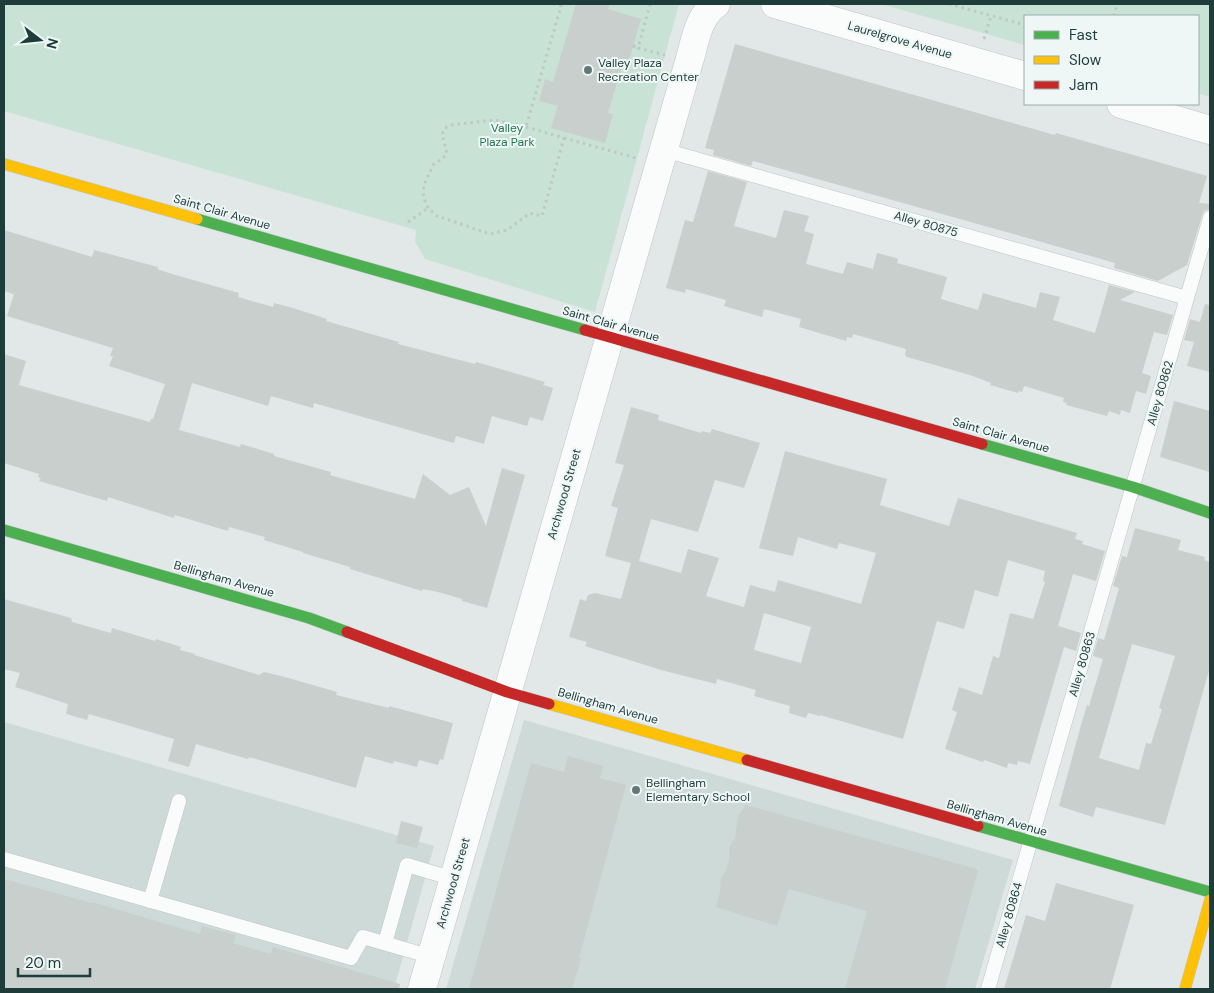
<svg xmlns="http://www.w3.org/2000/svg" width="1214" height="993" font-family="'DM Sans',sans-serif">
	<rect width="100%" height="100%" fill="#e1e8e7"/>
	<!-- built -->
	<path fill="#cedad7" d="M524,720L1013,860L975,989H446Z
		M4,722L434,846L394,989H4Z"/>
	<!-- green -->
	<path fill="#c8e2d6" d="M4,4H679L595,312L425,259L415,241L416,230L4,111Z
		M881,4H1210V97L1198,93V16H1025V45Z"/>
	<!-- building -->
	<path fill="#c8cfcd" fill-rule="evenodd" d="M576,4H610L608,9L641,19L629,60L624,59L608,113L613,114L605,143L551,128L558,106L539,101L545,79L553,82Z
		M735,44L1055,135L1056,133L1207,176L1199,203L1210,204V209L1204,211L1202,216L1187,265L1158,281L1114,268L1115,263L1017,235L753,161L751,166L713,155L714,150L705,148Z
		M708,171L747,182L734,226L776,238L784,210L809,216L804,231L814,234L806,264L843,274L847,262L873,269L877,253L896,258L898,259L897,263L947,277L941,299L978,310L983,293L1036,308L1040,292L1060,297L1053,320L1095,333L1109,285L1135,292L1120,300L1173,315L1167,335L1154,332L1142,373L1151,376L1146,394L1136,391L1130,413L1121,410L1120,415L1109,411L1107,416L1066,405L1067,403L1063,402L1064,398L1024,386L1022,392L1019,391L1018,393L990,385L991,383L970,375L907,357L905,355L906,349L853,334L852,338L847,337L846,341L799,327L801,319L764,309L762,317L724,306L726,300L686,289L685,293L666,288L685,220L693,222Z
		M4,230L92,257L94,250L158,267L157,269L172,274L239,293L238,297L273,307L274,303L293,308L327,319L326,321L399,342L398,344L475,364L476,362L545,382L543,385L553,388L543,421L530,417L527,426L492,416L484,444L456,436L454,443L314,403L313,408L271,396L268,406L192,383L179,430L240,447L241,444L274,454V456L331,472L330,475L415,499L423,474L450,495L469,487L486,526L502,468L525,475L487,608L462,601V599L438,592L423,589L422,591L350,569V567L303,553V552L264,540L265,537L229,527L228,531L175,515L174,518L108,497L107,501L39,481L41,478L38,477L39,474L4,463V354L26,361L19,385L150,422L151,419H153L165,384L109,366L113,356H110L113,348L7,316L14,294L4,291Z
		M1205,304L1210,305V372L1187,366L1194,342L1184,340L1190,319L1200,322Z
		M1174,401L1210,411V472L1160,457Z
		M631,407L659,415L658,420L701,433L702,431L710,433L712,429L760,443L744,488L715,480L698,532L651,519L639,561L681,573L688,549L719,558L706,596L744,607L750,585L775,592L778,580L861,604L876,553L839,543L837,549L798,537L793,556L759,548L785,451L887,479L880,505L949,526L958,498L1077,533L1075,539L1083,541L1082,544L1105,551L1096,581L1073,574L1058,626L1081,633L1076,651L1064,647L1030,764L1018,761L1017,765L1008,763L1007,768L984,760L983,762L945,749L957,712L952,710L959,687L982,695L993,656L999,658L1010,613L1033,619L1045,582L1043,581L1045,571L1008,560L998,597L975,590L964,629L937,621L903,739L820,715V716L808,713L806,718L789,713L790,706L754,696L756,690L717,679L716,684L661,670L585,646L587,642L569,637L580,599L586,601L588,595L595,593L621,599L631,563L605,556L618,508L611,506L624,465L615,463ZM764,613L811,627L801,663L754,650Z
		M1135,528L1181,540L1178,550L1205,557L1204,560L1210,562V667L1165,825L1096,807L1093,817L1059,806L1081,725L1087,705L1089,706L1103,659L1093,656L1098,638L1104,640L1119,588L1113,586L1122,556L1127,557ZM1132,644L1175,656L1159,708L1162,709L1151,744L1146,743L1139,770L1099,758Z
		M4,599L71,618L72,622L111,633L112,628L155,641L156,639L181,647L180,650L195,654L194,655L259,675L264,672L285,677L337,692L336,695L389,708V706L453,723L443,760L440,759L438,765L419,760L417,767L394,761L393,764L365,756L356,788L249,757L248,759L196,744L189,767L168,761L174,739L89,714L87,720L66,714L68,704L15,687L20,673L4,669Z
		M568,756L603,766L600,778L626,785L579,958L581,959L572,989H469L531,763L564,772Z
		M746,805L977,869V870L978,871L945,989H845L867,911L789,889L777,926L716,907L720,892L721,878L726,870L729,860V848L735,838L738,816Z
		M401,821L423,827L417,848L396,843Z
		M4,879L92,903V902L200,934L202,926L236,935L233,943L271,954L273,947L400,984L399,989H4Z
		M1056,883L1134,905L1110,989H1004L1026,915L1045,921Z"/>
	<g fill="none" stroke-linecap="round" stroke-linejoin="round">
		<!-- lane casing -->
		<g stroke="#bec5c4" stroke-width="15">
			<path id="lane" d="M664,150L1187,298
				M4,859L351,958L363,937L432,957
				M150,901L179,801
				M385,943L407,865L454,879
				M988,989L1210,218"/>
		</g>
		<!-- street casing -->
		<g stroke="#bec5c4" stroke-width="29">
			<path id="street" d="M775,4L1025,76
				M1121,104L1210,130
				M422,989L689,62C695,42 698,16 716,4"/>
		</g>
		<!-- fast casing -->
		<g stroke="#bdc6c5" stroke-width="12">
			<path id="fast" d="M197,219L585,330
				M982,444L1133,487L1210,513
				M4,530L309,618L347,632
				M978,826L1210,892"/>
		</g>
		<!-- slow casing -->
		<g stroke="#bdc6c5" stroke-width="12">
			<path id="slow" d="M4,164L197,219
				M549,704L747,760
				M1185,989L1210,900"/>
		</g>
		<!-- jam casing -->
		<g stroke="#bdc6c5" stroke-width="12">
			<path id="jam" d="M585,330L982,444
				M347,632L507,692L549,704
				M747,760L978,826"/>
		</g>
		<!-- path -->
		<path stroke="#bec8c7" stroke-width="3" stroke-dasharray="2.5 4" stroke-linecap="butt" d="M650,4L638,48L665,55
			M949,4L1025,25
			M1114,16L1117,4
			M984,39L991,16
			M633,46L638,48
			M526,127L564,138L542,216L530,213L507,230L490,234L437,216L428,208L425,201L423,193L424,185L433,165L443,158L447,153L442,134L445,128L452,125L495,120L526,127L561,6L554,4
			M564,138L636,158
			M408,222L428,208"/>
		<!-- lane -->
		<use href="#lane" stroke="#fafcfb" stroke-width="14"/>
		<!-- street -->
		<use href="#street" stroke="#fafcfb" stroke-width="28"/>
		<!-- fast -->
		<use href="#fast" stroke="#4caf50" stroke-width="11"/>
		<!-- slow -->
		<use href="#slow" stroke="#ffc107" stroke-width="11"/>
		<!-- jam -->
		<use href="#jam" stroke="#c62828" stroke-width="11"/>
	</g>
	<!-- markers -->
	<g fill="#627877" stroke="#eef7f5" stroke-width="2">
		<circle cx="588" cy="70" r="5"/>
		<circle cx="636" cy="790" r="5"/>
	</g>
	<g text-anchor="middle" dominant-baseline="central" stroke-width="4" stroke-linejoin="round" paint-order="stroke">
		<!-- street labels -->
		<g font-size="12" fill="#1e3c3a" stroke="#eef7f5">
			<text transform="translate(900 40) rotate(16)">Laurelgrove Avenue</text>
			<text transform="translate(222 212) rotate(16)">Saint Clair Avenue</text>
			<text transform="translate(926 224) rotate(16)">Alley 80875</text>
			<text transform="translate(611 324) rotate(16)">Saint Clair Avenue</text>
			<text transform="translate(1160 393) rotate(-74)">Alley 80862</text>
			<text transform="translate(1001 435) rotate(16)">Saint Clair Avenue</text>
			<text transform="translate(564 494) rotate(-74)">Archwood Street</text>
			<text transform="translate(224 579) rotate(16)">Bellingham Avenue</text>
			<text transform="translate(1082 664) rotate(-74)">Alley 80863</text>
			<text transform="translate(608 706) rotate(16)">Bellingham Avenue</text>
			<text transform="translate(997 818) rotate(16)">Bellingham Avenue</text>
			<text transform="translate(453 883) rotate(-74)">Archwood Street</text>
			<text transform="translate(1009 915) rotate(-74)">Alley 80864</text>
		</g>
		<!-- poi labels -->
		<g font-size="12" fill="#1e3c3a" stroke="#eef7f5" text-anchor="start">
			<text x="598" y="63">Valley Plaza<tspan x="598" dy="14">Recreation Center</tspan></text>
			<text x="646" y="783">Bellingham<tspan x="646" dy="14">Elementary School</tspan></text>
		</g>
		<!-- park labels -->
		<g font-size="12" fill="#257656" stroke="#eef7f5">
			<text x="507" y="128">Valley<tspan x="507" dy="14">Plaza Park</tspan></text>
		</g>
	</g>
	<!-- border -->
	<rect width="1214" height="993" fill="none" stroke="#1e3c3a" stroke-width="10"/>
	<!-- legend -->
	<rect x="1024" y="15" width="175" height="90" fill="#eef7f5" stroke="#9bacaa"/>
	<rect x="1034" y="31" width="25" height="8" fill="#4caf50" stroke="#9bacaa"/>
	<text x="1069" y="40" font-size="15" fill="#1e3c3a">Fast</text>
	<rect x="1034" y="56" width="25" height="8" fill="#ffc107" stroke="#9bacaa"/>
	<text x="1069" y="65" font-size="15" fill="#1e3c3a">Slow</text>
	<rect x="1034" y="81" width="25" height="8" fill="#c62828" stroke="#9bacaa"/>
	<text x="1069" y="90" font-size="15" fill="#1e3c3a">Jam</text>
	<!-- north arrow -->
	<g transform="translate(40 40) rotate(106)" stroke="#eef7f5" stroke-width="4" paint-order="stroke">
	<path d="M0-4L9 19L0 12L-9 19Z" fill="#1e3c3a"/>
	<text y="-8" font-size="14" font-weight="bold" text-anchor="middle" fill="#1e3c3a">N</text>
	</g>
	<!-- scale -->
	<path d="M18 968v8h72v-8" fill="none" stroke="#1e3c3a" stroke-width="2.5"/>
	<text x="25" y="968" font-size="15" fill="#1e3c3a" stroke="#eef7f5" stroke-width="4" paint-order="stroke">20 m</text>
</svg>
